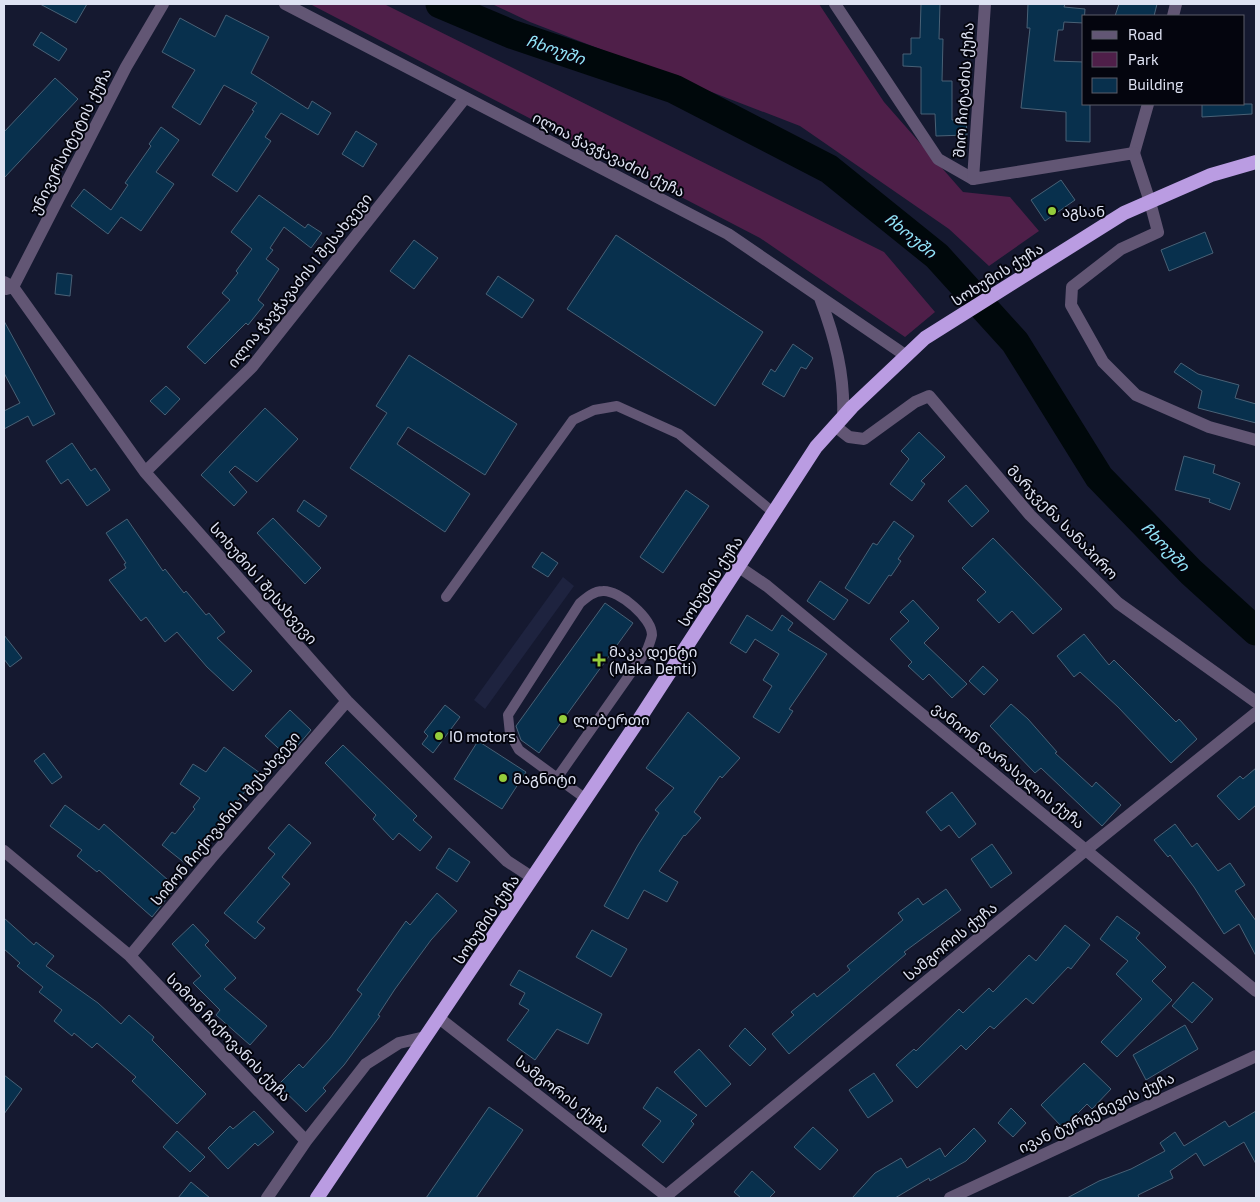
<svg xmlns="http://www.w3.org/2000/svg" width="1260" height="1202" font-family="'Exo 2','Noto Sans Georgian',sans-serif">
	<rect width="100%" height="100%" fill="#151930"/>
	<!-- built -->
	<path fill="#1e233f" d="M563,577L574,586L485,709L474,700Z"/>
	<!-- green -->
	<path fill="#4f1f49" d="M310,4H384L884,252L935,312L905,337L760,238Z
		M492,4H819L884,102L963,192L1010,197L1039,231L989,266L949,229L800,126L530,22Z"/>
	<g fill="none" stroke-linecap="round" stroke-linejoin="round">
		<!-- river -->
		<path stroke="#00080b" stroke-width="29" d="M440,4L511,34L674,89L829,169L937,256L1015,342L1099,477L1191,572L1256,631"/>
	</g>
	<!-- building -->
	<path fill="#08304d" stroke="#496176" d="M40,4H87L76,23Z
		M921,4H940L939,39H943L942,81H952V120L966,119L967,135L936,136L935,114H921V67L903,66V54H911V38H920Z
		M1028,4H1065L1064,7L1085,9L1084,23L1064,22L1063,30H1058L1054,61L1084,62V104H1090V142L1066,141V112L1021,108L1030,28H1027Z
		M1119,4H1157L1154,16H1115Z
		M226,15L269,37L251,73L308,109L312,101L331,113L318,135L281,113L265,137L271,141L237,192L212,175L254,111L252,110L257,103L224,85L200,125L172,107L195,70L162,52L180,18L215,37Z
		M41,32L67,49L59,61L33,45Z
		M55,78L78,99L4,178V132Z
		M1202,104H1252V114L1202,117Z
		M161,127L179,140L156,172L174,184L141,231L121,217L108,234L71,206L84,189L111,210L128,185L125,183L151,146L149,144Z
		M356,131L377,144L363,167L342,154Z
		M1061,180L1075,200L1045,221L1031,200Z
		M259,195L305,228L308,224L322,233L311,248L284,227L270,248L273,250L266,259L279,269L258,300L264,305L248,325L246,323L205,364L187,347L230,300L222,293L238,273L236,271L252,249L231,232Z
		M1205,232L1213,253L1169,271L1161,250Z
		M616,235L763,332L715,406L567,309Z
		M414,240L438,258L414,289L390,271Z
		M57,273L72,275L70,296L55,294Z
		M498,276L534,300L522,318L486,294Z
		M4,321L55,414L33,426L28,416L4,429V411L20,403L4,373Z
		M793,344L813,358L806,369L801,367L784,397L762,384L771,369L775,372Z
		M409,355L517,424L485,475L408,427L397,444L470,494L445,532L350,468L387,413L376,406Z
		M1181,363L1198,374L1239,385L1235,398L1256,404V423L1198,408L1202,391L1174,372Z
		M166,386L180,399L165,415L150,401Z
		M265,408L298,439L257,482L235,466L229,472L247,492L234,506L201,475Z
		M919,432L945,457L921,481L925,484L912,501L890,484L909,459L901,451Z
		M72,443L91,471L95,468L110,490L87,506L68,479L61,484L46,461Z
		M1184,456L1215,465L1213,473L1240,483L1230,510L1209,502L1210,499L1175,490Z
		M966,485L989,511L972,527L948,501Z
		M686,490L709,506L663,573L640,557Z
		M304,500L327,516L319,527L297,511Z
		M273,518L321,568L305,584L257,533Z
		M127,519L163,571L165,569L184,593L186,591L206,615L209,613L225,632L217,638L252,671L233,691L207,667L177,632L165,642L146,617L141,621L109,580L126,568L124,564L126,563L106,533Z
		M894,521L914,536L898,559L901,561L891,576L889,575L869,604L845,588L873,543L877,545Z
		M993,538L1062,609L1033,634L1012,611L999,623L977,600L986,592L962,568Z
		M542,552L558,563L548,577L532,567Z
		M820,581L848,600L834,620L807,601Z
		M913,600L939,628L924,643L967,684L952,698L929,674L923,680L908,666L912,662L890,639L909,621L900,612Z
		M605,603L633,623L539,753L521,740L516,726Z
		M747,615L772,631L782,615L793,623L788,630L827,654L789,709L793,711L779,733L753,717L772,686L763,680L779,654L755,639L746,653L730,643Z
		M1084,634L1109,665L1114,660L1176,722L1179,719L1197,739L1171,763L1118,707L1080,672L1074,677L1057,656Z
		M4,635L22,658L10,667L4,659Z
		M983,666L998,680L984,695L969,681Z
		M1011,704L1028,719L1057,752L1055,753L1092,787L1096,782L1121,805L1102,826L1041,768L1035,773L990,726Z
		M445,705L460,717L433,753L422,744L428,736L424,732Z
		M290,710L311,730L288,757L265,736Z
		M688,712L740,758L722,778L720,776L694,812L701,818L685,836L684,835L659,871L678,882L667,902L644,890L628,919L604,906L638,845L659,813L655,810L674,788L646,768Z
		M478,741L526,772L502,809L454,779Z
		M343,745L417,816L413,820L432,837L420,851L399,833L393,840L373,819L376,815L325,763Z
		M224,747L260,773L186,864L162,845L172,832L175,834L195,809L193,807L200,798L180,784L193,764L206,772Z
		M44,753L62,777L52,784L34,761Z
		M1256,768V805L1239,820L1217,796L1240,776L1243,779Z
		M952,792L976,824L959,838L949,825L941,831L926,812Z
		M65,805L99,830L104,824L176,887L152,917L99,870L97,872L77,856L82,850L50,826Z
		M289,824L311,843L282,877L290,884L257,922L265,928L255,939L224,913L275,854L268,848Z
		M1175,824L1192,847L1197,843L1218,871L1230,863L1245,885L1235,891L1256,921V956L1239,924L1224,934L1194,887L1170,855L1168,857L1154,840Z
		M992,844L1012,873L991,888L971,859Z
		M449,848L470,862L457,882L436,868Z
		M946,889L961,910L904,952L906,954L789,1054L772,1034L794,1015L791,1012L814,993L817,997L850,970L847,966L903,920L898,913L918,898L923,905Z
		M437,893L457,911L431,940L395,989L378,1015L380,1016L344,1065L323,1088L326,1091L306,1112L278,1085L299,1064L303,1068L330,1038L362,994L357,990L406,921L410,925Z
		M1117,916L1140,933L1136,938L1166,967L1152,981L1172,1000L1117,1057L1101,1042L1142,999L1116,974L1128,961L1100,939Z
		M4,918L34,945L36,942L54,956L46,966L98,1003L121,1024L129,1015L154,1037L152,1040L206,1094L177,1124L132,1081L136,1077L97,1043L92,1048L74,1033L72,1036L54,1021L62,1010L39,992L43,987L17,966L20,963L4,949Z
		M193,924L209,941L205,945L236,978L224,989L267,1026L250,1045L216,1015L220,1010L193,983L201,976L172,944Z
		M1065,925L1090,945L1071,969L1068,967L1033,1004L1026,998L994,1029L990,1026L966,1050L961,1045L917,1088L896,1065L914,1049L916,1051L959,1009L963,1013L989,988L993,992L1029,955L1036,961Z
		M592,930L627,949L611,977L576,957Z
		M519,970L602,1014L588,1044L557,1029L535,1060L507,1040L529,1010L519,1004L525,993L510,985Z
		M1193,982L1213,999L1192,1023L1172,1006Z
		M1185,1025L1198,1049L1146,1080L1133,1055Z
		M745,1028L766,1049L750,1066L729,1046Z
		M699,1049L731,1084L706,1107L674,1072Z
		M1084,1063L1111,1089L1092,1109L1087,1104L1063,1128L1041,1105Z
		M874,1073L893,1101L868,1118L849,1090Z
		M4,1075L22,1089L4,1114Z
		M657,1087L697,1115L691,1121L694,1124L663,1163L642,1145L661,1121L643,1108Z
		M489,1107L523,1130L476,1198H426Z
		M1011,1108L1026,1123L1013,1137L998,1123Z
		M254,1111L274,1132L258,1146L255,1143L228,1169L208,1148L230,1126L233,1129Z
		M1256,1111V1164L1244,1142L1204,1166L1196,1153L1170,1171L1173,1178L1138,1195L1139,1198H1067L1099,1181L1131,1169L1165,1151L1160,1143L1175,1132L1184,1146L1225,1121L1229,1127Z
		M813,1127L838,1150L820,1170L794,1147Z
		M974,1128L986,1141L966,1161L930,1181L929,1178L895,1198H852L875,1173L901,1158L907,1168L940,1148L945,1157Z
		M177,1131L205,1157L190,1172L163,1147Z
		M752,1171L775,1192L769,1198H741L734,1192Z
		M191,1182L210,1198H178Z"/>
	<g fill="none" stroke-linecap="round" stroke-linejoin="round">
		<!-- service -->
		<path stroke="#625674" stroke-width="10" d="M446,597L573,420L594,410L617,406L679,434L774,513
			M557,778L647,650C649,645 651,640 652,635C652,618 619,590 603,591C594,591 587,597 580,603L508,715L510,734L519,750L586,799"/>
		<!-- minor -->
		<path stroke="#625674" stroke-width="12" d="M835,4L938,159L973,179
			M1173,16L1176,4
			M1134,153L1148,104
			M1150,202L1158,232L1121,249L1072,287L1071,305L1103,362L1136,395L1209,427L1256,440
			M4,282L13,287L145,472L181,513L347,701L507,861L533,878
			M6,289L13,287L126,67L163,4
			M835,426L849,437L864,439L915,402L929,396L1030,515L1118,603L1256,702
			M145,472L252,367L465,98
			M4,851L130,956L306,1141L366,1064L399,1043L425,1037
			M130,956L213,856L347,701
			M439,1018L669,1198
			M666,1196L1087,849L1256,713
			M267,1198L306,1141
			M950,1198L1256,1056"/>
		<!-- tertiary -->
		<path stroke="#625674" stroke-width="12" d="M285,4L728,234L905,355
			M985,4L973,179L1134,153L1150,202
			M820,298C835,338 845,375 843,418
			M739,567L767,586L1256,991"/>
		<!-- trunk -->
		<path stroke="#ba9ce2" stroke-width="14" d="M317,1198L640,718L816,447L852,407L925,338L1124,213L1211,175L1256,162"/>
	</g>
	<!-- markers -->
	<g fill="#95cc3b" stroke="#04050e" stroke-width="2">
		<circle cx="1052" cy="211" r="5"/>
		<path d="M596.5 652.5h5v5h5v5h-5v5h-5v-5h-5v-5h5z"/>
		<circle cx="563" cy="719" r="5"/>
		<circle cx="439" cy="736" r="5"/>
		<circle cx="503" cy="778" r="5"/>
	</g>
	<g text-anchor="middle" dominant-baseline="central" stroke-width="4" stroke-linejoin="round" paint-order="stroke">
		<!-- street labels -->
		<g font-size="15" fill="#dee2f2" stroke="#04050e">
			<text transform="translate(963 90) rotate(-86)">შიო ჩიტაძის ქუჩა</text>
			<text transform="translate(70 141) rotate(-63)">უნივერსიტეტის ქუჩა</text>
			<text transform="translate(609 154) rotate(27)">ილია ჭავჭავაძის ქუჩა</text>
			<text transform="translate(997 274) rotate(-32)">სოხუმის ქუჩა</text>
			<text transform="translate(299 280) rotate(-51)">ილია ჭავჭავაძის I შესახვევი</text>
			<text transform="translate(1063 522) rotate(46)">მარჯვენა სანაპირო</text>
			<text transform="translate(710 581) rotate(-57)">სოხუმის ქუჩა</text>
			<text transform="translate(264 583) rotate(49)">სოხუმის I შესახვევი</text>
			<text transform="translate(1009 765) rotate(39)">ვანიონ დარასელის ქუჩა</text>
			<text transform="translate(225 818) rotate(-50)">სიმონ ჩიქოვანის I შესახვევი</text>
			<text transform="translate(486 919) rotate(-56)">სოხუმის ქუჩა</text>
			<text transform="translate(950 941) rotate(-39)">სამგორის ქუჩა</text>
			<text transform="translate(229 1037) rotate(46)">სიმონ ჩიქოვანის ქუჩა</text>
			<text transform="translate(563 1094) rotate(38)">სამგორის ქუჩა</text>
			<text transform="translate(1096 1112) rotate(-25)">ივან ტურგენევის ქუჩა</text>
		</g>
		<!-- poi labels -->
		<g font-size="15" fill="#dee2f2" stroke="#04050e" text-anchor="start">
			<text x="1062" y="211">აგსან</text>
			<text x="609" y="651">მაკა დენტი<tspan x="609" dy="17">(Maka Denti)</tspan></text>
			<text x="573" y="719">ლიბერთი</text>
			<text x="449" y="736">IO motors</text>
			<text x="513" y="778">მაგნიტი</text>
		</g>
		<!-- water labels -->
		<g font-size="16" font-style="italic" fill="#93e5fa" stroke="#04050e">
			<text transform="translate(556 49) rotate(19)">ჩხოუში</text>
			<text transform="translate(911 235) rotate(39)">ჩხოუში</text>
			<text transform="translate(1166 546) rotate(46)">ჩხოუში</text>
		</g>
	</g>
	<!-- border -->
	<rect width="1260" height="1202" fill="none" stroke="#dee2f2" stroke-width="10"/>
	<!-- legend -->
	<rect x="1082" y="15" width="162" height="90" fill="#04050e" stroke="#5b5d69"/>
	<rect x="1092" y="31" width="25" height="8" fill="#625674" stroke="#5b5d69"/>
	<text x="1128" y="40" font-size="15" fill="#dee2f2">Road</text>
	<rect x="1092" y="52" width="25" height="15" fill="#4f1f49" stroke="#5b5d69"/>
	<text x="1128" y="65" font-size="15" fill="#dee2f2">Park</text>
	<rect x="1092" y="78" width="25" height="15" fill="#08304d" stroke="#5b5d69"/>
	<text x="1128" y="90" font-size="15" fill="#dee2f2">Building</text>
</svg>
